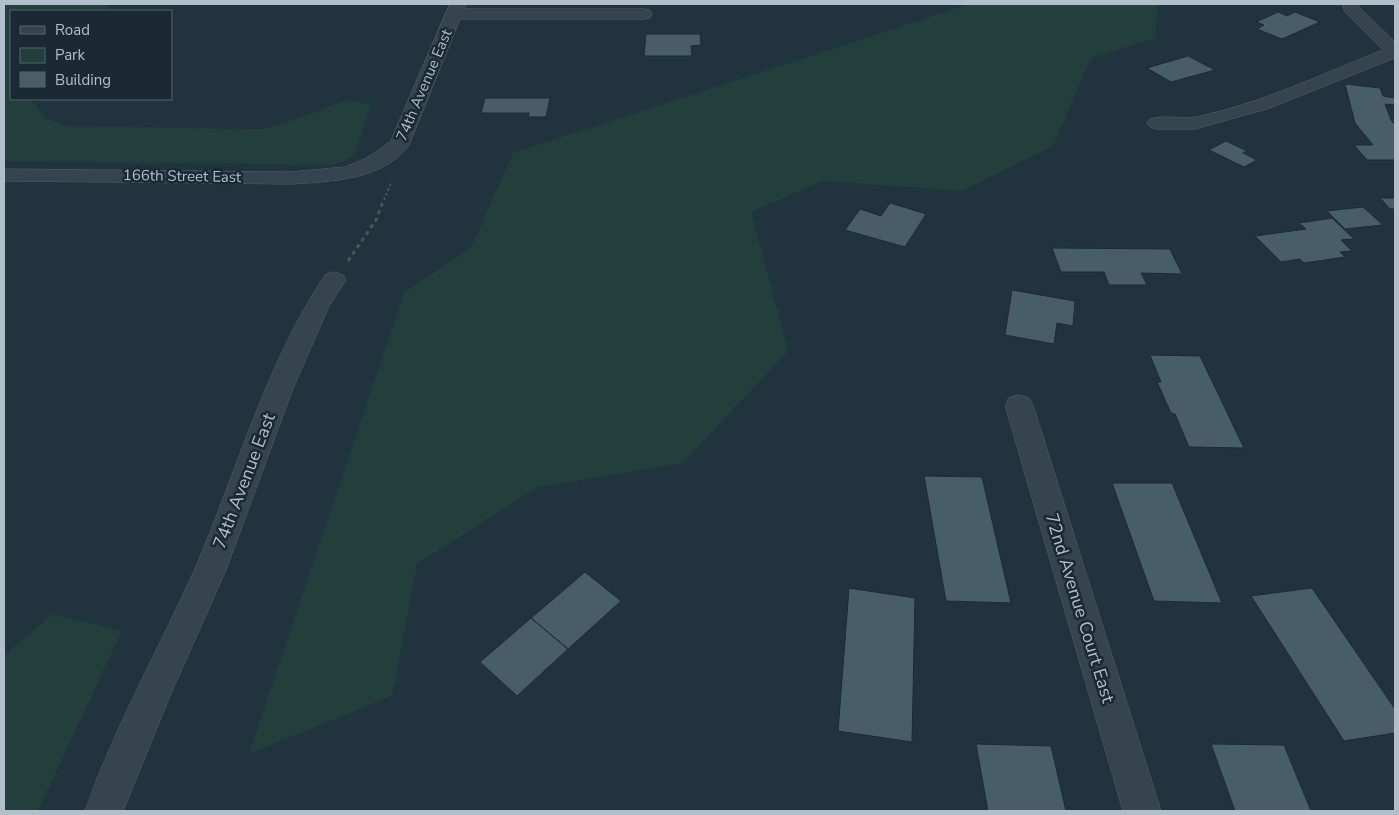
<svg xmlns="http://www.w3.org/2000/svg" width="1399" height="815" font-family="'Nunito Sans',sans-serif">
	<rect width="100%" height="100%" fill="#21333e"/>
	<!-- green -->
	<path fill="#233f3c" d="M4,4H106L108,11H11V99H31L45,118L66,126L262,129L291,121L347,100L371,105L354,156L334,165L4,161Z
		M970,4H1158L1155,38L1091,58L1053,146L962,191L822,181L751,212L788,351L683,463L538,487L417,564L392,696L249,754L404,293L471,247L513,153Z
		M52,614L122,631L38,811H4V656Z"/>
	<!-- building -->
	<path fill="#495d69" stroke="#1c2b35" d="M1278,12L1287,16L1295,12L1320,22L1282,39L1257,29L1264,25L1256,22Z
		M646,34H700L701,45L691,46L692,56H644Z
		M1188,56L1215,70L1171,82L1147,68Z
		M1345,84L1380,88L1383,96L1395,98V105L1385,104L1391,120L1395,125V160H1367L1354,145H1373L1355,123Z
		M485,98H550L546,117H528L529,113H481Z
		M1226,141L1247,151L1243,153L1257,160L1244,167L1209,150Z
		M1380,198H1395V209H1390Z
		M890,203L926,214L905,247L845,230L860,209L881,216Z
		M1363,207L1383,225L1345,229L1327,211Z
		M1332,218L1354,239L1341,240L1352,251L1340,252L1345,257L1304,263L1300,259L1281,262L1255,236L1306,229L1299,223Z
		M1052,248L1170,249L1182,274L1141,273L1147,285H1109L1104,272H1061Z
		M1012,290L1075,301L1073,326L1057,323L1054,344L1005,335Z
		M1150,355L1200,356L1244,448L1189,447L1175,414L1171,413L1157,382H1161Z
		M924,476L982,477L1011,603L946,601Z
		M1112,483H1172L1222,603L1154,601Z
		M585,572L621,601L568,649L531,618Z
		M849,588L915,598L912,742L838,731Z
		M1312,588L1395,709V733L1344,741L1251,596Z
		M531,618L568,649L517,696L480,662Z
		M976,744L1051,746L1066,811H988Z
		M1211,744L1284,745L1311,811H1235Z"/>
	<g fill="none" stroke-linecap="round" stroke-linejoin="round">
		<!-- minor casing -->
		<g stroke="#53626c" stroke-width="1">
			<path id="minor" d="M450,4H466L464,9H644L650,10L652,14L650,18L644,19H460L409,145C385,180 328,182 290,184L4,181V169L290,172L345,167L365,159L390,142Z
				M1343,4H1359V7L1395,42V58L1270,108L1195,129H1157L1150,127L1147,123L1150,119C1165,115 1181,119 1196,117C1260,104 1322,74 1383,50L1345,12Z
				M334,272L343,275L346,280L329,306L292,391L226,570L172,691L123,811H85C114,728 158,651 194,571C237,472 265,365 325,275Z
				M1019,395L1029,398L1033,405L1161,811H1123L1005,405L1009,398Z"/>
		</g>
		<!-- path-far1 -->
		<path stroke="#415b58" stroke-width="2" stroke-dasharray="2.5 2.5" stroke-linecap="butt" d="M384,200L391,183L390,181"/>
		<!-- path -->
		<path stroke="#415b58" stroke-width="3" stroke-dasharray="4 4" stroke-linecap="butt" d="M348,261L376,220L384,199"/>
		<!-- minor -->
		<use href="#minor" fill="#35444e" fill-rule="evenodd"/>
	</g>
	<g text-anchor="middle" dominant-baseline="central" stroke-width="5" stroke-linejoin="round" paint-order="stroke">
		<!-- far-street labels -->
		<g font-size="15" fill="#b0bfc9" stroke="#1a2933">
			<text transform="translate(424 85) rotate(-67)">74th Avenue East</text>
			<text transform="translate(182 176) rotate(1)">166th Street East</text>
		</g>
		<!-- street labels -->
		<g font-size="18" fill="#b0bfc9" stroke="#1a2933">
			<text transform="translate(244 481) rotate(-69)">74th Avenue East</text>
			<text transform="translate(1080 608) rotate(73)">72nd Avenue Court East</text>
		</g>
	</g>
	<!-- border -->
	<rect width="1399" height="815" fill="none" stroke="#b0bfc9" stroke-width="10"/>
	<!-- legend -->
	<rect x="10" y="10" width="162" height="90" fill="#1a2933" stroke="#56656f"/>
	<rect x="20" y="26" width="25" height="8" fill="#35444e" stroke="#56656f"/>
	<text x="55" y="35" font-size="15" fill="#b0bfc9">Road</text>
	<rect x="20" y="48" width="25" height="15" fill="#233f3c" stroke="#56656f"/>
	<text x="55" y="60" font-size="15" fill="#b0bfc9">Park</text>
	<rect x="20" y="72" width="25" height="15" fill="#495d69" stroke="#56656f"/>
	<text x="55" y="85" font-size="15" fill="#b0bfc9">Building</text>
</svg>
